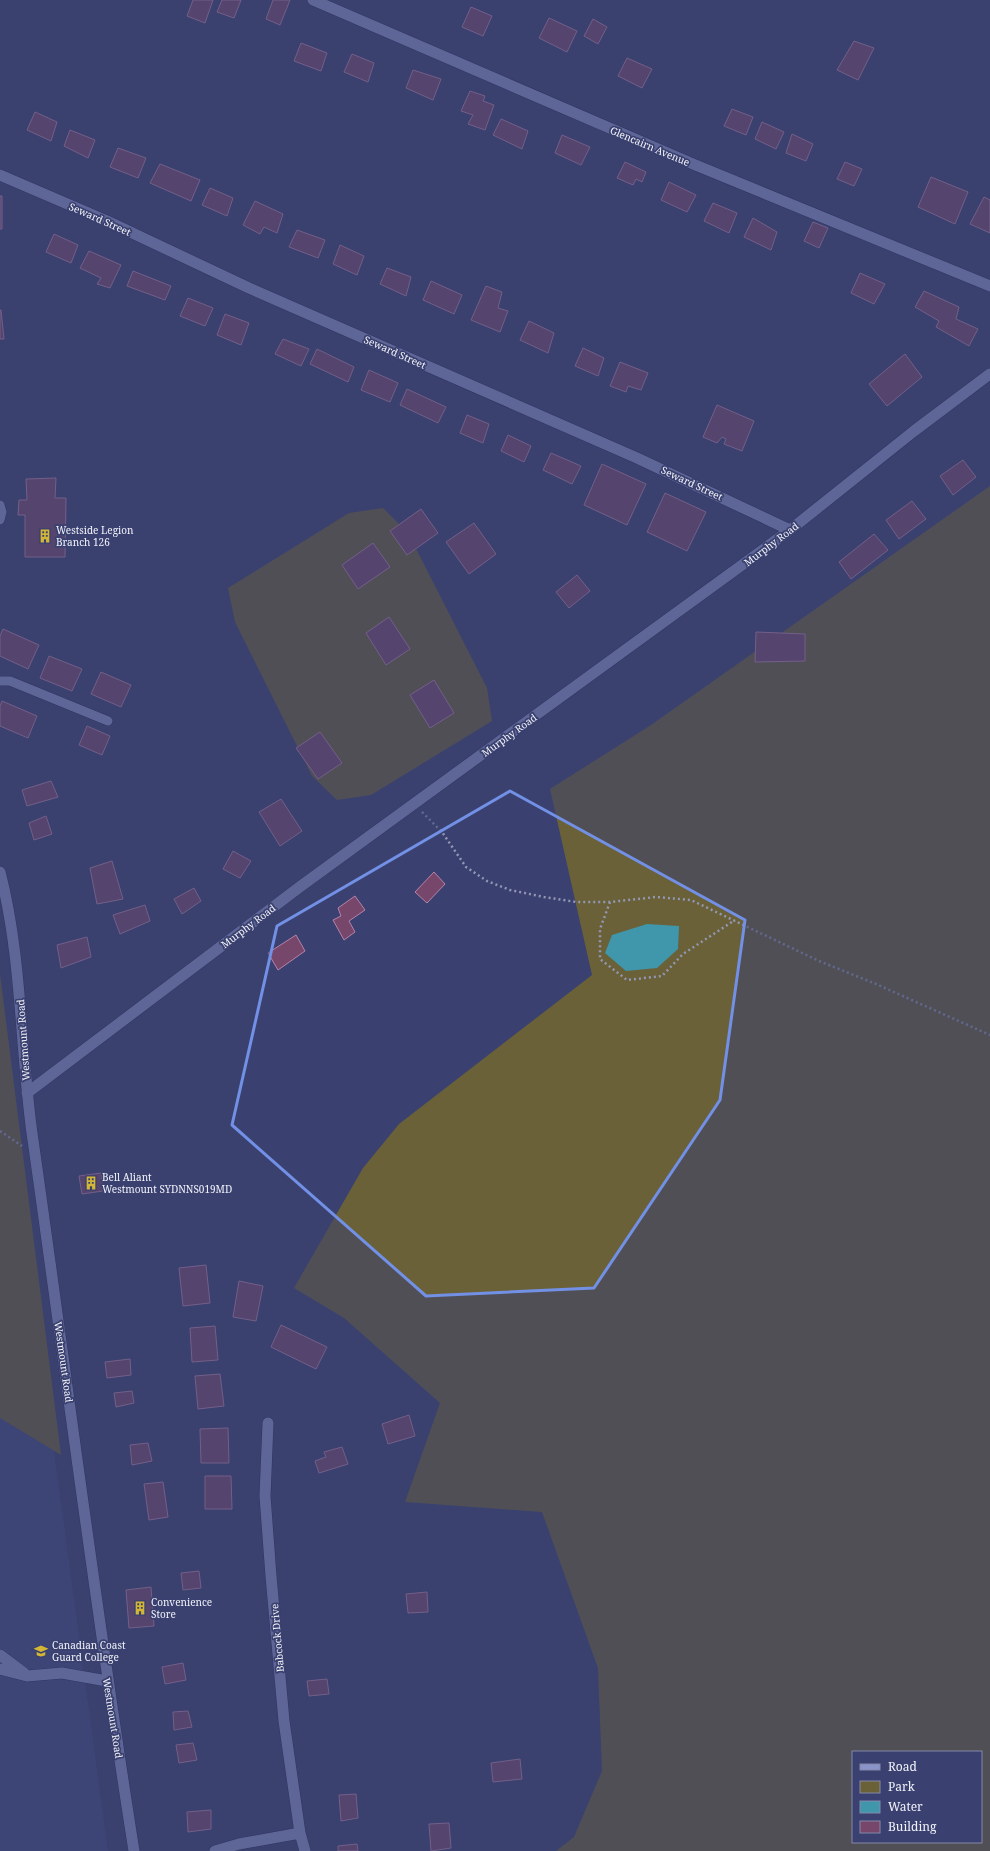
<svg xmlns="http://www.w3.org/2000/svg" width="990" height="1851" font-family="'Noto Serif',serif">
	<rect width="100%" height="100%" fill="#3a4170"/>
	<!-- built -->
	<path fill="#424980" d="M0,1418L54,1451L108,1851H0Z"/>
	<!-- green -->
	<path fill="#6a6139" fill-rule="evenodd" d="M990,486V1851H556L574,1837L602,1771L598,1668L542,1512L405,1502L440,1403L344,1318L294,1288L363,1168L399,1124L592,975L550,789L651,725ZM853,1752H981V1842H853Z
		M383,508L408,533L487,688L492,721L371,795L337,800L312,776L235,622L228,588L349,513Z
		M0,974L61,1455L0,1418Z"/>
	<!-- water -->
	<path fill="#4096ab" d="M647,924L679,926L678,949L657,968L626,971L605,953L612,935Z"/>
	<!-- building -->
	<path fill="#76476b" stroke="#b683a9" d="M193,0H213L205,23L187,16Z
		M222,0H241L234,18L217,12Z
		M273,0H290L280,25L266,19Z
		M471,7L492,16L483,36L462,27Z
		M549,18L577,31L567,52L539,38Z
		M593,19L607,27L598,44L584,36Z
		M854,41L874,48L858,80L837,70Z
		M301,43L327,53L321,71L294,61Z
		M352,54L374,63L368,82L344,72Z
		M627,58L652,69L642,88L618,76Z
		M413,70L441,79L433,100L406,88Z
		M470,91L485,96L483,101L494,105L485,130L468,124L473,115L461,111Z
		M732,109L753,117L746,135L724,126Z
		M35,112L57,122L51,141L27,130Z
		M501,119L528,131L522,149L493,135Z
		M762,122L784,132L776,149L755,139Z
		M70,130L95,140L88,158L64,146Z
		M792,134L813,144L806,161L786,153Z
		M562,135L590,147L581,165L555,153Z
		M118,148L146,158L138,178L110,167Z
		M625,162L646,172L642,182L636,179L633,185L617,178Z
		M845,162L862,169L854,186L837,179Z
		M160,164L200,180L191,201L150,183Z
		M931,177L968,192L955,224L918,207Z
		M669,182L696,195L687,212L661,200Z
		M210,188L233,198L227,216L202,205Z
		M0,196H2V229H0Z
		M984,197L990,200V233L970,224Z
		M255,201L283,214L277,233L264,227L260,234L243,225Z
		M713,203L737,213L729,233L704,221Z
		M753,218L777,232L771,250L744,237Z
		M813,222L828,228L819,248L804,241Z
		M297,230L325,240L318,258L289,247Z
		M54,234L78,245L71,263L46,252Z
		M340,245L364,256L357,275L333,264Z
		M89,251L121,265L110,288L97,284L101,278L80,268Z
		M387,268L411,277L406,296L380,284Z
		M133,271L171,286L165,300L127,286Z
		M860,273L885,284L874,304L851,293Z
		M431,281L462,295L454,314L423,300Z
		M486,286L502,292L498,308L508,311L500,332L471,320Z
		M924,291L959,307L956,319L978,329L969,346L936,327L939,321L915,307Z
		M188,298L213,308L205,326L180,316Z
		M0,310H1L4,339H0Z
		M225,314L249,323L241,345L217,335Z
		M529,321L554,333L548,353L520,340Z
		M283,339L309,349L301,366L275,354Z
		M583,348L604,358L598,376L575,366Z
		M317,349L354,367L348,382L310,364Z
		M905,354L922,377L887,406L869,384Z
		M620,362L648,373L641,390L628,386L626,392L610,386Z
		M369,370L398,383L390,402L361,390Z
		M407,389L446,407L438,423L400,405Z
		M717,405L754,421L742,451L724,444L726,439L722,437L717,443L703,437Z
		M467,415L489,424L483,443L460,433Z
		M508,435L531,446L524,462L501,451Z
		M551,453L581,466L572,484L543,470Z
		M963,460L976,477L953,495L940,476Z
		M602,464L646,484L627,525L584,505Z
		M56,478L55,498H66L65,557H25V515H18L19,500H27L26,479Z
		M665,493L706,512L687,551L647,532Z
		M912,501L926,519L899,539L886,520Z
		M421,509L438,533L407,555L390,531Z
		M474,523L496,554L469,574L446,542Z
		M874,534L888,550L851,579L839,562Z
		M373,543L390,567L358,589L342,565Z
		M577,575L590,591L569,608L556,592Z
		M389,617L410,649L386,665L366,633Z
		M3,629L39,645L28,669L0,656V636Z
		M756,632L805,634V661L755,662Z
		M49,656L82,669L72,691L40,678Z
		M101,672L131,685L121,707L91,694Z
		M434,680L454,713L430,728L410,695Z
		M2,701L37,716L28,738L0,726V706Z
		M87,726L110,736L102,755L79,745Z
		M320,732L342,763L318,779L296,748Z
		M51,781L58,797L27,806L22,790Z
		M281,799L302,831L280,846L259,812Z
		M46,816L52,834L34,840L29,823Z
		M233,851L251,861L240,878L223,869Z
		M112,861L123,899L97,904L90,868Z
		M434,872L445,884L427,903L415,892Z
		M194,888L201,901L182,914L174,899Z
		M355,896L365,910L349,921L355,932L344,940L333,920L341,916L338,908Z
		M145,905L150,921L120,934L113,915Z
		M296,935L305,951L278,970L268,953Z
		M87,937L91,957L61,968L57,945Z
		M101,1173L103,1191L82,1194L79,1176Z
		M206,1265L210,1303L183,1306L179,1268Z
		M239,1281L263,1286L256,1321L233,1317Z
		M281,1325L327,1347L316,1369L271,1347Z
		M215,1326L218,1360L192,1362L190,1328Z
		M130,1359L131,1375L107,1378L105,1362Z
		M220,1374L224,1406L198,1409L195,1376Z
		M132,1391L134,1403L116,1407L114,1393Z
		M409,1415L415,1436L388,1444L382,1424Z
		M228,1428L229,1463H201L200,1429Z
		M148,1443L152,1461L132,1465L130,1445Z
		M342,1447L348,1464L319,1473L315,1461L326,1457L324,1452Z
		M205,1476H231L232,1509H205Z
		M163,1482L168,1517L149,1520L144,1484Z
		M199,1571L201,1588L183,1590L181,1573Z
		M151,1587L154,1626L129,1628L126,1590Z
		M427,1592L428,1612L408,1613L406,1594Z
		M183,1663L186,1680L165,1684L162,1667Z
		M327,1679L329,1694L309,1696L307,1681Z
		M188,1711L192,1727L174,1730L173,1712Z
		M193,1743L197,1760L179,1763L176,1745Z
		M520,1759L522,1779L493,1782L491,1763Z
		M356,1794L358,1818L341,1821L339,1795Z
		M211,1810V1829L188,1832L187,1812Z
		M449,1823L451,1848L431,1851L429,1824Z
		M357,1844L358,1851H338V1846Z"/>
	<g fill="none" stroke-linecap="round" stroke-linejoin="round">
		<!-- service casing -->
		<g stroke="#222653" stroke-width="10">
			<path id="service" d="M0,505L2,512L0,520
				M0,681H10L108,721"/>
		</g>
		<!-- minor casing -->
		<g stroke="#222653" stroke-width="12">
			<path id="minor" d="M313,0L693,164L990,286
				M0,175L107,221L249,288L637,458L790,530
				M268,1423L265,1496L271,1576L284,1721L300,1833L305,1851
				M0,1655L24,1673
				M0,1669L27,1676L62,1673L107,1681
				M215,1851L239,1844L300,1833"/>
		</g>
		<!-- tertiary casing -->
		<g stroke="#222653" stroke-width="12">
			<path id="tertiary" d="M27,1093L301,886L790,530L914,431L990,374"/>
		</g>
		<!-- secondary casing -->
		<g stroke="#222653" stroke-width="12">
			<path id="secondary" d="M0,872C22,957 20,1046 32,1133C66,1372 96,1612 134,1851"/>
		</g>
		<!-- path -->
		<path stroke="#9397b3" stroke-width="2.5" stroke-dasharray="2 3" stroke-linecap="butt" d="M422,812L442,832L466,867L487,881L510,890L544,897L576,902H610L656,897L691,900L819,961L876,984L990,1035
			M610,902L600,929V959L627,980L662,976L683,954L735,920
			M0,1131L22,1146"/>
		<!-- service -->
		<use href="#service" stroke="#8a93ca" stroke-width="9"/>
		<!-- minor -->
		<use href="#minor" stroke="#8a93ca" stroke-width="11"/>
		<!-- tertiary -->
		<use href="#tertiary" stroke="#8a93ca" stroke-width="11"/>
		<!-- secondary -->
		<use href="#secondary" stroke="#8a93ca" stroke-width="11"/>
	</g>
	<!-- marked area -->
	<path d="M0 0H990V1851H0ZM510,791L745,920L720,1100L594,1288L426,1296L232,1125L277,926Z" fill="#3a4170" fill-opacity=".55" fill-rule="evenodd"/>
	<path fill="none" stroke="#7290e5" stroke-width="3" stroke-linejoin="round" d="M510,791L745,920L720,1100L594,1288L426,1296L232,1125L277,926Z"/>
	<!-- icons -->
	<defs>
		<g id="building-bare" transform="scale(1.08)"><path d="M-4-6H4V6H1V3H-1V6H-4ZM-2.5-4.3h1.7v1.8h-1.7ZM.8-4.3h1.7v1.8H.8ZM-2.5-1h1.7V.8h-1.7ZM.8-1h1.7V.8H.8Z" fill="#d3b635" stroke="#3a4170" stroke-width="2.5" paint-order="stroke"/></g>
		<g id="university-bare" transform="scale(1.08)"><path d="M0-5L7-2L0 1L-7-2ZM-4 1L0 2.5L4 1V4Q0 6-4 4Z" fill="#d3b635" stroke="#3a4170" stroke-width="2.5" paint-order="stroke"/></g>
	</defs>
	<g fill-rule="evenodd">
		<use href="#building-bare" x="45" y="536"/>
		<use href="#building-bare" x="91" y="1183"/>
		<use href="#building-bare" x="140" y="1608"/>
		<use href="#university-bare" x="41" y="1651"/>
	</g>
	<g text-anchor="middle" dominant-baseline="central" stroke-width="3.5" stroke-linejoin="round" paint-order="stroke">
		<!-- street labels -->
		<g font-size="10" fill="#f2f3f9" stroke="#3a4170">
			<text transform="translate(650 146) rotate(23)">Glencairn Avenue</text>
			<text transform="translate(100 219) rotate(24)">Seward Street</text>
			<text transform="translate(395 352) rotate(24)">Seward Street</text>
			<text transform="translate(692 483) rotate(25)">Seward Street</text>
			<text transform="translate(771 544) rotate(-37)">Murphy Road</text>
			<text transform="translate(509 735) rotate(-36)">Murphy Road</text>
			<text transform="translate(248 926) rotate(-37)">Murphy Road</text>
			<text transform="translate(23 1040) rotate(-94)">Westmount Road</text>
			<text transform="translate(64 1362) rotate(82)">Westmount Road</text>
			<text transform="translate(277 1638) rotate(-95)">Babcock Drive</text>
			<text transform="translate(113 1718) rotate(81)">Westmount Road</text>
		</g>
		<!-- poi labels -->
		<g font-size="10" fill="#f2f3f9" stroke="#3a4170" text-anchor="start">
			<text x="56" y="530">Westside Legion<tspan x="56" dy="12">Branch 126</tspan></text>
			<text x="102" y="1177">Bell Aliant<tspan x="102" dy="12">Westmount SYDNNS019MD</tspan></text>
			<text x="151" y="1602">Convenience<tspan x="151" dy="12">Store</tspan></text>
			<text x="52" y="1645">Canadian Coast<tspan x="52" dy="12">Guard College</tspan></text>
		</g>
	</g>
	<!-- legend -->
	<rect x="852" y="1751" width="130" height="92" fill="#3a4170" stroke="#8488a7"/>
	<rect x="860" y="1764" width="20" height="6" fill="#8a93ca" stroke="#8488a7"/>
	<text x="888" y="1771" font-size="12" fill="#f2f3f9">Road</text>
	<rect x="860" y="1781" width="20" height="12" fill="#6a6139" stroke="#8488a7"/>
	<text x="888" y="1791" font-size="12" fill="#f2f3f9">Park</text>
	<rect x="860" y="1801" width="20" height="12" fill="#4096ab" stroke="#8488a7"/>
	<text x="888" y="1811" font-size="12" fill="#f2f3f9">Water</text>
	<rect x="860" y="1821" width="20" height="12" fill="#76476b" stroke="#8488a7"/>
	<text x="888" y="1831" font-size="12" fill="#f2f3f9">Building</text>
</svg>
